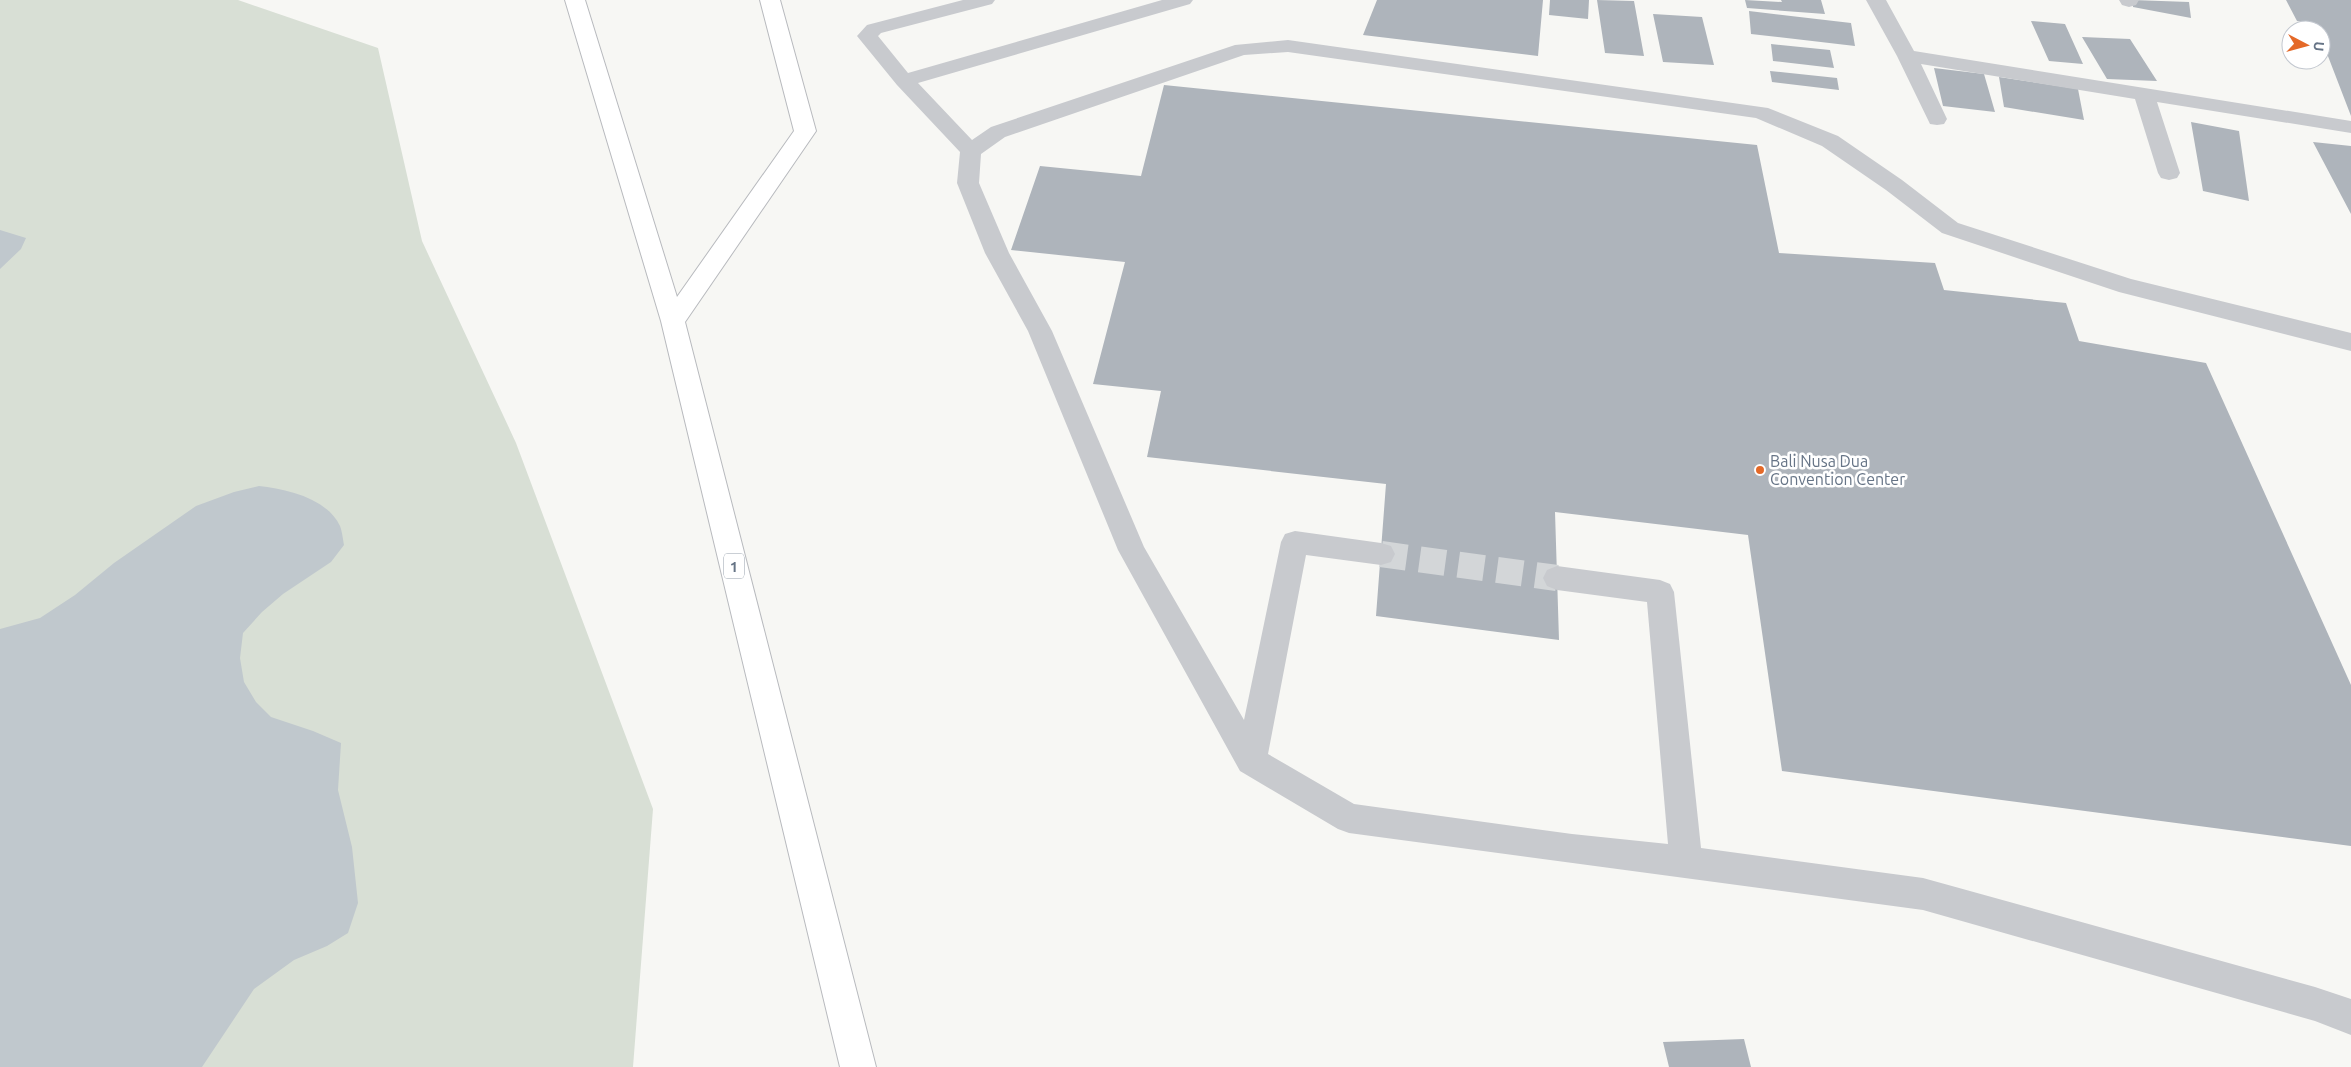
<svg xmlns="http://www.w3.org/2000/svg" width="2351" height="1067" font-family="Ubuntu,sans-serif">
	<rect width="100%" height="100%" fill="#f7f7f4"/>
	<!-- green -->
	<path fill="#d8dfd5" d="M0,0H238L378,48L422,241L516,443L653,809L633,1067H0Z"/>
	<!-- water -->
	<path fill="#c0c8cd" d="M0,230L26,238L21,249L0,269Z
		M259,486C286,489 327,498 340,526C342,531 343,539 344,545L331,562L283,594L262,612L243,633L240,658L244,682L256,702L271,717L313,731L341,743L338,790L352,847L358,903L348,933L327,946L294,960L254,989L202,1067H0V629L40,618L75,595L114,563L196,506L234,492Z"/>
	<!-- building -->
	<path fill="#aeb4bb" d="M1377,0H1543L1538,56L1363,35Z
		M1550,0H1589L1588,19L1549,15Z
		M1597,0L1634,1L1644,56L1605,53Z
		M1745,0L1782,2L1781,0H1821L1825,14L1747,8Z
		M2133,0L2189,2L2191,18L2133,7Z
		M2286,0H2351V116L2321,38V30H2318L2315,23L2297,21Z
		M1749,11L1851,23L1855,46L1751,34Z
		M1653,14L1702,17L1714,65L1663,62Z
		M2031,21L2065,24L2083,64L2049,61Z
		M2082,37L2130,39L2157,81L2107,79Z
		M1771,44L1830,50L1834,68L1773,61Z
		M1934,68L1984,74L1995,112L1943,106Z
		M1770,71L1837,78L1839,90L1772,82Z
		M1999,77L2078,89L2084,120L2004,107Z
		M1164,85L1757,145L1779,253L1935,263L1944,290L2066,303L2079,341L2206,363L2351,685V846L1782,771L1748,535L1555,512L1559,640L1376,616L1386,484L1147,457L1161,391L1093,384L1125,262L1011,250L1040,166L1141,176Z
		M2191,122L2239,131L2249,201L2203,191Z
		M2313,142L2351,146V214Z
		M1744,1039L1751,1067H1669L1663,1042Z"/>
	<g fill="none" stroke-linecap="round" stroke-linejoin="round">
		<!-- minor-tunnel -->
		<path stroke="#d3d6d8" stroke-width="26" stroke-dasharray="26 13" stroke-linecap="butt" d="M1381,554L1557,578"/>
		<!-- highway casing -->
		<g stroke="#b8babe" stroke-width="2">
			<path id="highway" d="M565,0H585L677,297L794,131L760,0H780L816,131L685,322L876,1067H840L661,321Z"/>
		</g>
		<!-- minor -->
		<path fill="#c8cace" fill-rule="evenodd" d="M963,0H995L992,4L881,33L878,36L908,73L1162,0H1193L1190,4L918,83L972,140L991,127L1235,45L1288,40L1768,108L1838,136L1902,180L1958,223L2131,279L2351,333V351L2119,292L1942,233L1886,190L1822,146L1756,118L1288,52L1244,55L1005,137L981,154L979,183L1009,253L1052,331L1144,547L1244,720L1281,542L1285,534L1295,531L1381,543L1391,546L1395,554L1391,562L1381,565L1306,555L1268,754L1354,804L1572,834L1668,844L1647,602L1557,590L1547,586L1543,578L1547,570L1557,566L1660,580L1670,584L1674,592L1701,848L1923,878L2315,987L2351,999V1035L2315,1021L1923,910L1349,833L1338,829L1240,771L1118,550L1028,331L985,253L957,183L960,152L897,85L857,36L867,25Z
			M1866,0H1886L1914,51L2351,121V133L2157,102L2180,173L2177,178L2169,180L2161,178L2158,173L2135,99L1921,64L1947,119L1944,124L1937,125L1930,124L1897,56Z
			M2119,0H2139L2136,5L2129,7L2122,5Z"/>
		<!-- highway -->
		<use href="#highway" fill="#fff" fill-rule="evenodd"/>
	</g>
	<!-- markers -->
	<circle fill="#e46928" stroke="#fff" stroke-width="2" cx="1760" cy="470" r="5"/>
	<g text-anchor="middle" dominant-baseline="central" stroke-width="5" stroke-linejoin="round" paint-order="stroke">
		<!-- shield labels -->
		<rect fill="#fff" stroke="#949eaa" stroke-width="1" x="724" y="553.5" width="20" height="25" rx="4"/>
		<g font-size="15" font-weight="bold" fill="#667486">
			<text x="734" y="566">1</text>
		</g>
		<!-- poi labels -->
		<g font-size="16" fill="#667486" stroke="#fff" text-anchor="start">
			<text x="1770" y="461">Bali Nusa Dua<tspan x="1770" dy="18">Convention Center</tspan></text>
		</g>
	</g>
	<!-- north arrow -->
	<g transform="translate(2306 45) rotate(96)"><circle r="24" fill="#ffffff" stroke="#c2c7cf"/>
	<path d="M0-4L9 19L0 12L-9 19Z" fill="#e46928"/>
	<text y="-8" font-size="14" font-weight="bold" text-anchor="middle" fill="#667486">U</text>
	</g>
</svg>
